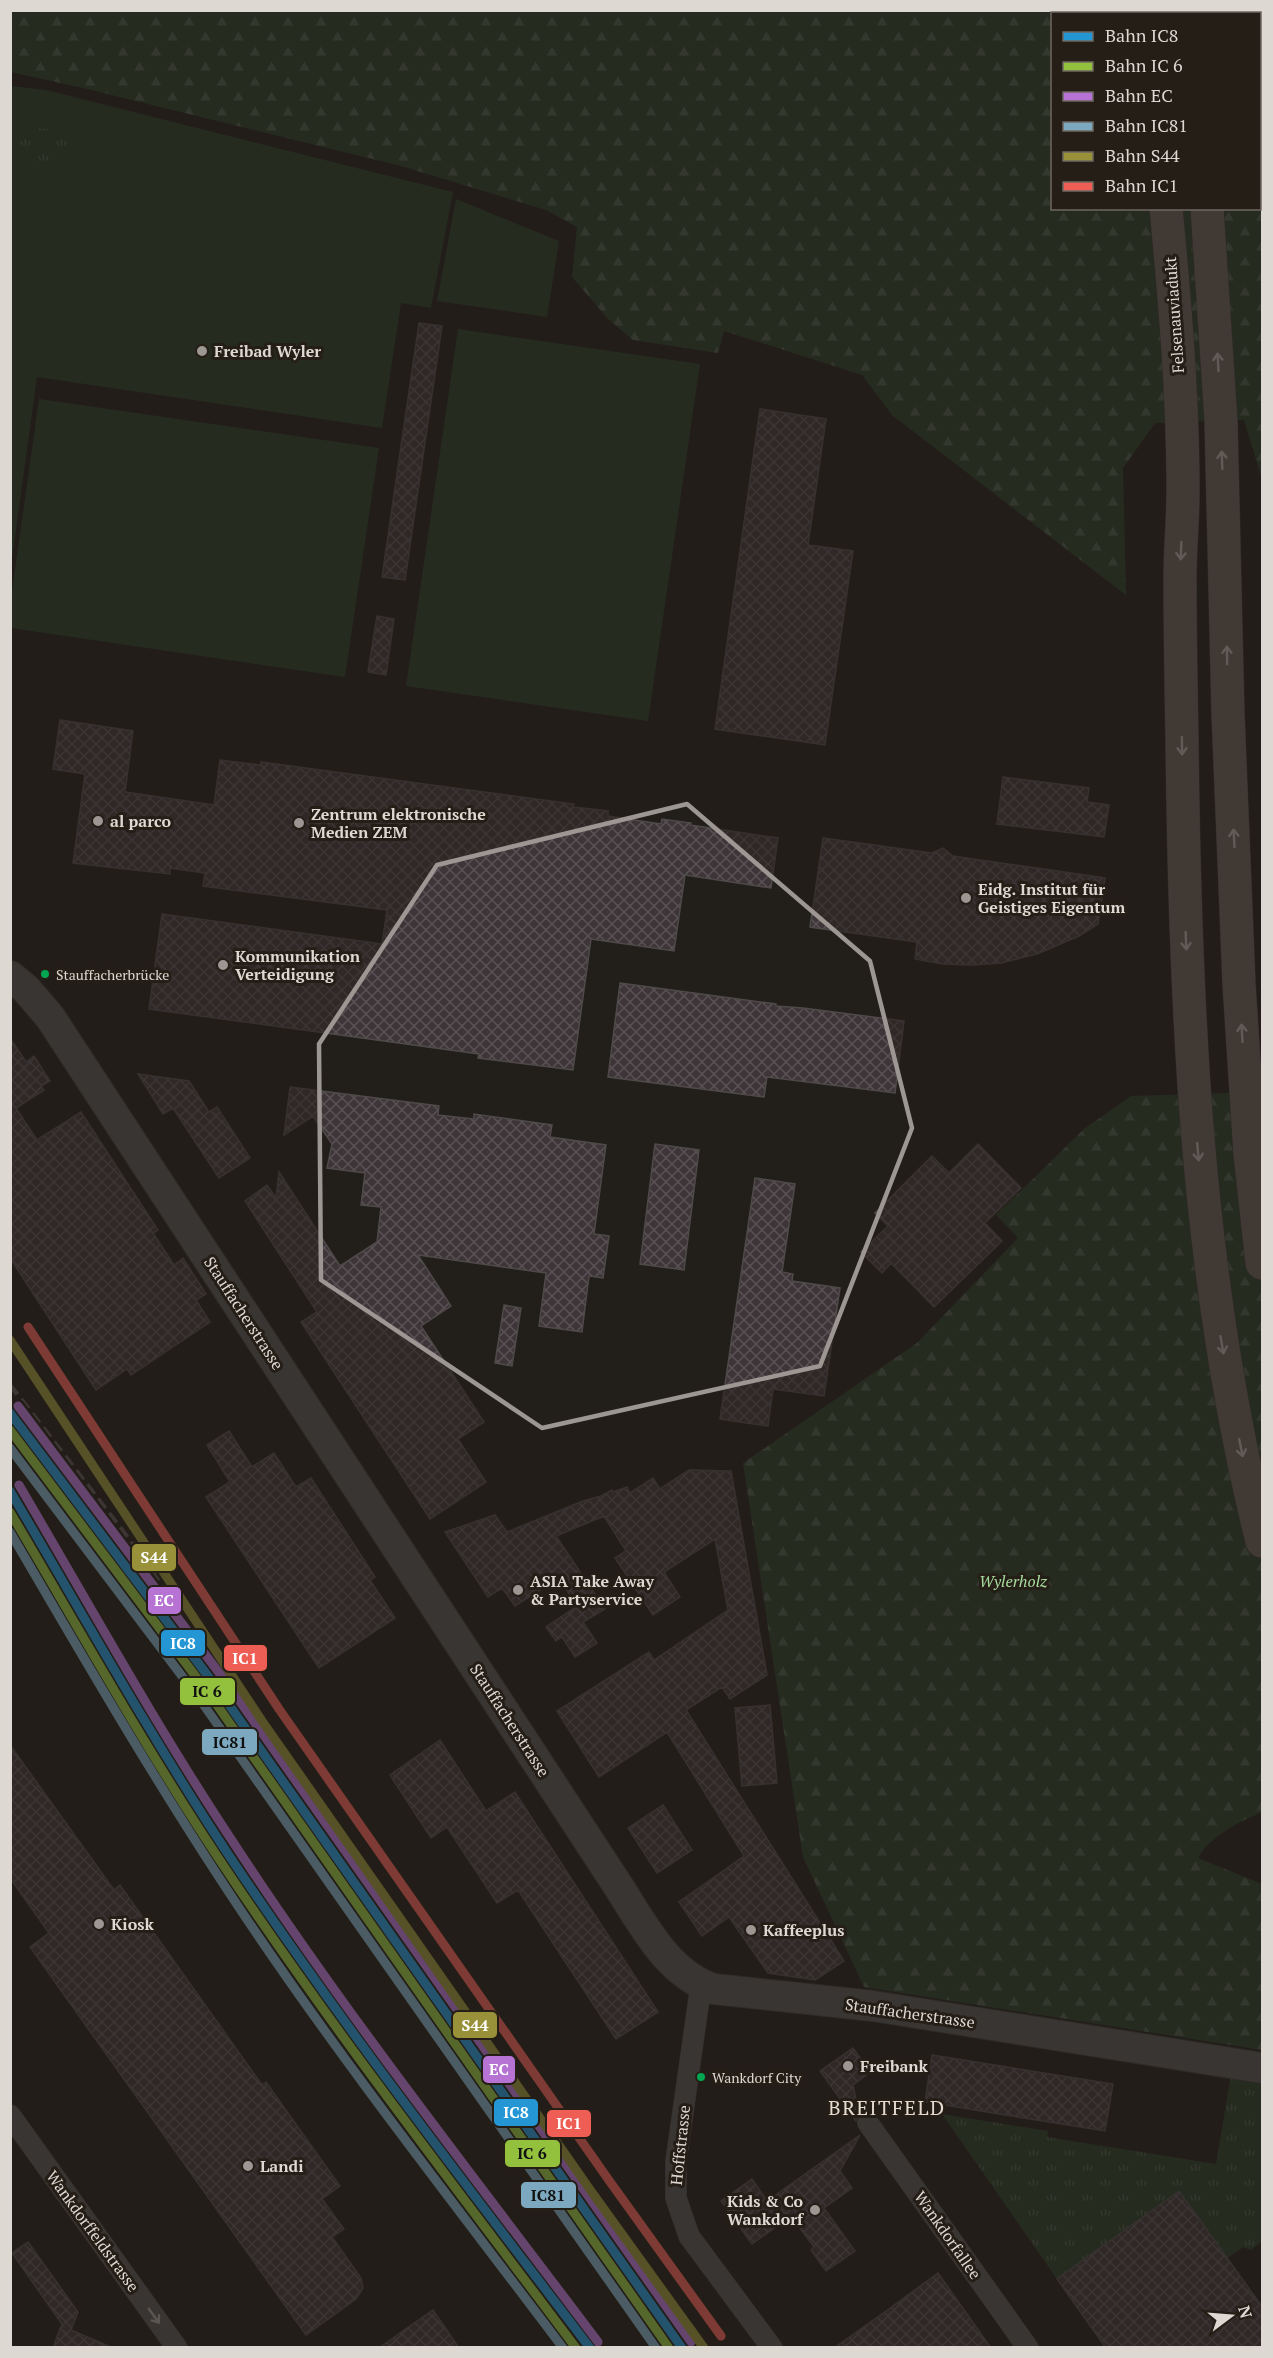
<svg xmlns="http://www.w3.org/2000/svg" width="1273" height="2358" font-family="'PT Serif',serif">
	<defs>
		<pattern id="forest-firs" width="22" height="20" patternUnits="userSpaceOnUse" patternTransform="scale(1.5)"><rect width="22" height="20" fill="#2b3c27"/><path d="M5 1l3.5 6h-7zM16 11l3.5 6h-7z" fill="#495745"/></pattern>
		<pattern id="park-tufts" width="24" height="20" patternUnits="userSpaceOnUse" patternTransform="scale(1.5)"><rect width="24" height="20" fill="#2b3c27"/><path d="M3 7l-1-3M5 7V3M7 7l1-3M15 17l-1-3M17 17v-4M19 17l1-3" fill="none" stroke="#495745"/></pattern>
		<pattern id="building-cross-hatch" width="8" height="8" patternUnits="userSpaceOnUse" patternTransform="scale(1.5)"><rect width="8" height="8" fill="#3e3539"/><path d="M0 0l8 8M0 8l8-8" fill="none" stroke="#595255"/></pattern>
	</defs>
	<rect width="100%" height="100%" fill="#221e1a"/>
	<!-- grass -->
	<path fill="#2b3c27" d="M11,86L46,90L453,192L431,308L401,303L382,428L37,377L11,566Z
		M456,199L559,241L547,317L437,301Z
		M458,329L700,364L648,721L406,686Z
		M39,399L379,448L345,677L11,628V598Z"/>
	<!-- forest -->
	<path fill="url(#forest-firs)" fill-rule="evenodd" d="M11,11H1262V479L1244,420L1155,423L1123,468L1126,595L892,415L862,375L724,331L718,353L633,340L608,319L572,277L577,227L546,210L401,166L83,88L11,72ZM1052,14H1260V208H1052Z
		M1262,1092V1812C1238,1823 1212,1834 1198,1858L1262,1884V2050L864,1987L803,1857L743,1463L917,1343L1018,1238L996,1215L1084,1129L1131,1096Z"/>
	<!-- park -->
	<path fill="url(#park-tufts)" d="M11,124L76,133L72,167L11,159Z
		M1233,2063L1262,2068V2241L1251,2250L1243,2247L1227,2258L1112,2240L1057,2279L942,2114L1048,2131L1047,2137L1216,2164Z"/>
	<!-- building -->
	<path fill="url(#building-cross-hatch)" stroke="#4e4a49" stroke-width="1.5" d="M419,323L442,326L405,580L382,577Z
		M760,409L826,419L808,545L853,551L825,745L715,729Z
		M377,616L394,619L386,675L368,672Z
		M60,720L133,731L125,792L214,805L220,760L260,765L261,762L574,804L573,807L608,811V816L661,824L662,819L691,823L690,825L778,838L771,888L685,875L674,951L591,939L573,1070L478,1058L479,1054L149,1009L162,914L382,944L387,910L203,886L205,873L170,868V874L73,863L85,774L53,769Z
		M1003,777L1089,788L1087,802L1109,805L1104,837L997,824Z
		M823,838L932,853L943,848L953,856L1105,878L1098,924L1079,936L1037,954L1001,963L972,965L943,964L915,959L917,942L810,927Z
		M620,983L776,1004V1006L803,1008L904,1021L895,1093L767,1077L764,1097L608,1077Z
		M10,1038L26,1062L34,1056L50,1081L41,1086L44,1090L16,1108L37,1140L81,1112L158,1230L153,1233L174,1265L183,1258L206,1294L196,1300L210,1322L131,1375L127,1369L96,1390L10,1258Z
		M138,1074L189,1081L209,1112L217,1107L250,1158L219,1178L173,1108L163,1114Z
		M290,1087L439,1106L438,1115L474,1119V1114L552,1125L550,1137L606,1145L594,1234L609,1236L603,1278L589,1276L582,1332L539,1326L546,1273L418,1255L451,1306L421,1326L484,1422L458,1439L486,1482L430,1519L301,1322L317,1312L245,1201L267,1185L276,1198L279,1172L340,1266L377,1242L381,1207L361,1205L365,1173L327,1168L332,1144L313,1116L284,1135Z
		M655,1144L699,1150L684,1270L640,1264Z
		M978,1144L1021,1188L985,1223L1002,1241L934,1307L891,1263L882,1273L861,1252L888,1226L875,1213L932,1156L949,1173Z
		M755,1178L795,1184L782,1272L793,1274L792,1281L840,1288L824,1396L773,1389L768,1426L720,1419Z
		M504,1305L521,1308L512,1366L495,1363Z
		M229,1431L252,1467L274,1453L296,1487L311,1478L375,1577L370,1580L395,1618L319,1668L206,1497L230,1482L207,1445Z
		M689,1470L731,1471L767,1675L730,1699L722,1687L686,1710L844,1961L815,1980L768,1973L729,1917L702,1936L679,1902L744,1856L667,1732L599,1777L557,1711L649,1652L654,1660L728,1610L715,1539L664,1572L680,1597L653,1615L615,1558L626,1551L604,1516L556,1536L605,1609L583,1622L597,1643L575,1657L562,1637L556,1641L546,1627L577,1606L559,1578L515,1606L502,1588L488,1597L445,1532L495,1515L507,1532L583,1501L601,1496L612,1490L613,1492L627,1487L630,1493L653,1478L660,1489Z
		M770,1705L777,1783L742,1786L735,1708Z
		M440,1740L486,1811L515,1792L658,2012L616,2039L518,1890L497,1903L447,1827L431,1838L390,1775Z
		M10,1745L114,1890L120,1885L262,2085L266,2082L340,2186L322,2199L344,2229L332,2237L361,2278L363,2288L356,2299L306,2335L30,1947L49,1933L10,1878Z
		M663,1805L692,1850L657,1873L628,1828Z
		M853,2048L870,2072L853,2085L859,2114L856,2121L820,2071Z
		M932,2055L1113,2084L1105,2131L925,2102Z
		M860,2135L840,2171L852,2188L824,2208L855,2251L826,2271L811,2250L814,2247L791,2216L752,2244L721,2201L752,2179L767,2201Z
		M1179,2191L1263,2308V2348H1106L1057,2279Z
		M28,2242L78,2312L71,2330L113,2348H53L61,2326L64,2327L12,2253Z
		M938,2273L991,2348H834L886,2311Z
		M433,2310L459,2348H379L414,2323Z"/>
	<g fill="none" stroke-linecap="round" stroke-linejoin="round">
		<!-- street casing -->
		<g stroke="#3d3a37" stroke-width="22">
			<path id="street" d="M701,1985L676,2161V2198L689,2236L772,2348
				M10,2115L177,2348
				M868,2123L1028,2348"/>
		</g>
		<!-- secondary casing -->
		<g stroke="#3d3a37" stroke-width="32">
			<path id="secondary" d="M10,976L26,989L50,1017L611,1875C639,1916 664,1973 714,1989L873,2006L1262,2068"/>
		</g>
		<!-- highway casing -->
		<g stroke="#3d3a37" stroke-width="34">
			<path id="highway" d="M1138,10V14
				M1179,10V14
				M1166,208C1175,302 1183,397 1183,491C1183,520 1180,549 1180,578C1180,632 1181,686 1182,740C1185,1009 1196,1278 1262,1541
				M1207,208L1221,421L1228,714L1239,984L1250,1154L1262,1263"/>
		</g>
		<!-- street -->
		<use href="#street" stroke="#565350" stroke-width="21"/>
		<!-- secondary -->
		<use href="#secondary" stroke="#565350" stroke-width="30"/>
		<!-- highway -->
		<use href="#highway" stroke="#665c56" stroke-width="33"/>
		<!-- rail -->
		<path stroke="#595653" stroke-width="4.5" stroke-dasharray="12 6" stroke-linecap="butt" d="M10,1385L125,1534L332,1822"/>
		<!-- rail-1 casing -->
		<g stroke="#251e16" stroke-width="14">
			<path id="rail-1" d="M10,1413L220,1692L682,2348
				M10,1491C81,1611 148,1732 224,1848C338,2020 465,2183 590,2348"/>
		</g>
		<!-- rail-2 casing -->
		<g stroke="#251e16" stroke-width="14">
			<path id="rail-2" d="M10,1430L212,1698L669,2348
				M10,1512C78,1627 143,1744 217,1856C329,2025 454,2185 576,2348"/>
		</g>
		<!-- rail-3 casing -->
		<g stroke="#251e16" stroke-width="14">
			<path id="rail-3" d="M18,1406L229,1686L691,2342
				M19,1485C89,1604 156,1726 233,1842C346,2015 474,2177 598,2342"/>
		</g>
		<!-- rail-4 casing -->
		<g stroke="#251e16" stroke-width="14">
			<path id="rail-4" d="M10,1448L203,1704L656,2348
				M10,1532C87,1664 163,1795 248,1921C347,2068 457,2207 563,2348"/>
		</g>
		<!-- rail-5 casing -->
		<g stroke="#251e16" stroke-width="14">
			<path id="rail-5" d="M10,1340L262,1721L591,2191L704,2348"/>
		</g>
		<!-- rail-6 casing -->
		<g stroke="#251e16" stroke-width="14">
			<path id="rail-6" d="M28,1327L279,1709L608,2179L721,2336"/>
		</g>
		<!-- rail-1 -->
		<use href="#rail-1" stroke="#2496d3" stroke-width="9"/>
		<!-- rail-2 -->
		<use href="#rail-2" stroke="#93c13e" stroke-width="9"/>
		<!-- rail-3 -->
		<use href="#rail-3" stroke="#b673d3" stroke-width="9"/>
		<!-- rail-4 -->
		<use href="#rail-4" stroke="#7da9c0" stroke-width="9"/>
		<!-- rail-5 -->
		<use href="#rail-5" stroke="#98913a" stroke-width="9"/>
		<!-- rail-6 -->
		<use href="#rail-6" stroke="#ee5e54" stroke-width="9"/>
	</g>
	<!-- one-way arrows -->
	<defs><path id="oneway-shaft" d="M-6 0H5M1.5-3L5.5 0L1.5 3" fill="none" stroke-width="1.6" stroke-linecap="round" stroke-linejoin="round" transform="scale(1.5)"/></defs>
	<g stroke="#ada6a0">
		<use href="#oneway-shaft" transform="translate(1218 362) rotate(-93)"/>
		<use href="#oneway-shaft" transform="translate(1222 460) rotate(-92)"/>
		<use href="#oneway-shaft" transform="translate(1181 551) rotate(92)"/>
		<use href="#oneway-shaft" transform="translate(1227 655) rotate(-91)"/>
		<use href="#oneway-shaft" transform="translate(1182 746) rotate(89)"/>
		<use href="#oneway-shaft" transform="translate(1234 838) rotate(-93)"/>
		<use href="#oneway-shaft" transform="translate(1186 941) rotate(88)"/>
		<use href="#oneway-shaft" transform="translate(1242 1033) rotate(-93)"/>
		<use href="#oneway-shaft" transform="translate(1198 1152) rotate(85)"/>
		<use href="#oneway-shaft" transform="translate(1222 1345) rotate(80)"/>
		<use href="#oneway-shaft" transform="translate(1241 1448) rotate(78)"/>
	</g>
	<use stroke="#a09c98" href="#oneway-shaft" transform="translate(154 2316) rotate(54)"/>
	<!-- marked area -->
	<path d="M0 0H1273V2358H0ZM687,804L870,961L912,1128L820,1366L542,1428L321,1280L319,1044L437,865Z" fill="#221e1a" fill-opacity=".55" fill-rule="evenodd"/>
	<path fill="none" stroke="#9c9792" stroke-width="4.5" stroke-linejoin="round" d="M687,804L870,961L912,1128L820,1366L542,1428L321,1280L319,1044L437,865Z"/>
	<!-- markers -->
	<g fill="#9c9792" stroke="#251e16" stroke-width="2">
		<circle cx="202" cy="351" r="6"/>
		<circle cx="98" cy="821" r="6"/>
		<circle cx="299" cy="823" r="6"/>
		<circle cx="966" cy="898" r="6"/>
		<circle cx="223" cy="965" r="6"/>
		<circle cx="518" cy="1590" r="6"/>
		<circle cx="99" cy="1924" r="6"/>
		<circle cx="751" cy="1930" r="6"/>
		<circle cx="848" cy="2066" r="6"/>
		<circle cx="248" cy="2166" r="6"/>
		<circle cx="815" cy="2210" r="6"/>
	</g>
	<g fill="#00a651" stroke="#251e16" stroke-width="2">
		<circle cx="45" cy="974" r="5"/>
		<circle cx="701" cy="2077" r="5"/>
	</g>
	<g text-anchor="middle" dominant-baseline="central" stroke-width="6" stroke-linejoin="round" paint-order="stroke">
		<!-- bus labels -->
		<g font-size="14" fill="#ddd8d2" stroke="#251e16" text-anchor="start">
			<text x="56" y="974">Stauffacherbrücke</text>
			<text x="712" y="2077">Wankdorf City</text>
		</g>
		<!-- street labels -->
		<g font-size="16" fill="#ddd8d2" stroke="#251e16">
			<text transform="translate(1174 315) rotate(-94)">Felsenauviadukt</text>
			<text transform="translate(244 1313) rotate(57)">Stauffacherstrasse</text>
			<text transform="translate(510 1720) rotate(57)">Stauffacherstrasse</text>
			<text transform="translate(910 2013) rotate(8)">Stauffacherstrasse</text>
			<text transform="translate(680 2145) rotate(-84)">Hoffstrasse</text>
			<text transform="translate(93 2231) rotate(54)">Wankdorffeldstrasse</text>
			<text transform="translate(948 2235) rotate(55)">Wankdorfallee</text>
		</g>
		<!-- poi labels -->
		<g font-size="16" font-weight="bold" fill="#ddd8d2" stroke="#251e16" text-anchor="start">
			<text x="214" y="351">Freibad Wyler</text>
			<text x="311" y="814">Zentrum elektronische<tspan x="311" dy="18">Medien ZEM</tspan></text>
			<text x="110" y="821">al parco</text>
			<text x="978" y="889">Eidg. Institut für<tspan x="978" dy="18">Geistiges Eigentum</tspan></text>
			<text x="235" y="956">Kommunikation<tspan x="235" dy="18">Verteidigung</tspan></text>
			<text x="530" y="1581">ASIA Take Away<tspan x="530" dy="18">&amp; Partyservice</tspan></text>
			<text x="111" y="1924">Kiosk</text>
			<text x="763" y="1930">Kaffeeplus</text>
			<text x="860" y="2066">Freibank</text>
			<text x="260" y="2166">Landi</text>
			<text x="803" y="2201" text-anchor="end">Kids &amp; Co<tspan x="803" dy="18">Wankdorf</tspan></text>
		</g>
		<!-- park labels -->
		<g font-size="16" font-style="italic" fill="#a6dc9f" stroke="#251e16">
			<text x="1013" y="1581">Wylerholz</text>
		</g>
		<!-- quarter labels -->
		<g font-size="20" letter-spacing="1.5" fill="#e6dbd0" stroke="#251e16">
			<text x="887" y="2107">BREITFELD</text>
		</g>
	</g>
	<g stroke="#251e16" stroke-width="2">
		<rect x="131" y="1543" width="46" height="29" rx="6" fill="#98913a"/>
		<rect x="147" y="1586" width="35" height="29" rx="6" fill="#b673d3"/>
		<rect x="160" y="1629" width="46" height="28" rx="6" fill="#2496d3"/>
		<rect x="223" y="1644" width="45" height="28" rx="6" fill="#ee5e54"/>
		<rect x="179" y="1677" width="57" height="29" rx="6" fill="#93c13e"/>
		<rect x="201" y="1728" width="57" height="28" rx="6" fill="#7da9c0"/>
		<rect x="452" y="2011" width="46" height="28" rx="6" fill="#98913a"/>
		<rect x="482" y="2055" width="34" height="29" rx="6" fill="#b673d3"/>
		<rect x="493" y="2098" width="46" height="29" rx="6" fill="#2496d3"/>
		<rect x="546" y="2109" width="46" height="29" rx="6" fill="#ee5e54"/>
		<rect x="504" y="2139" width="57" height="29" rx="6" fill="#93c13e"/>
		<rect x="520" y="2181" width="57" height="28" rx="6" fill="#7da9c0"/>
	</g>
	<g font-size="16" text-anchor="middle" font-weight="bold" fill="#fff">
		<text x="154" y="1563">S44</text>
		<text x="164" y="1606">EC</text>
		<text x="183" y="1649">IC8</text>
		<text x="245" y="1664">IC1</text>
		<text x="475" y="2031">S44</text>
		<text x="499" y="2075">EC</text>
		<text x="516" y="2118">IC8</text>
		<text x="569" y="2129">IC1</text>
	</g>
	<g font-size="16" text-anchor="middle" font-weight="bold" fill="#111">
		<text x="207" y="1697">IC 6</text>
		<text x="230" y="1748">IC81</text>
		<text x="532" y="2159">IC 6</text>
		<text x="548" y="2201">IC81</text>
	</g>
	<!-- border -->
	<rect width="1273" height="2358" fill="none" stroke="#ddd8d2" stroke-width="24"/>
	<!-- legend -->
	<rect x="1051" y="12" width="210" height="198" fill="#251e16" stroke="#6f6861" stroke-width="1.5"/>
	<rect x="1063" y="32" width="30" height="9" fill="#2496d3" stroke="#6f6861" stroke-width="1.5"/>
	<text x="1105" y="42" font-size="18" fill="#ddd8d2">Bahn IC8</text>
	<rect x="1063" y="62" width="30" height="9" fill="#93c13e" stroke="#6f6861" stroke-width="1.5"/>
	<text x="1105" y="72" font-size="18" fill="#ddd8d2">Bahn IC 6</text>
	<rect x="1063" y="92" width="30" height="9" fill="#b673d3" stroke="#6f6861" stroke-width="1.5"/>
	<text x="1105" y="102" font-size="18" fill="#ddd8d2">Bahn EC</text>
	<rect x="1063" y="122" width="30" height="9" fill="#7da9c0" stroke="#6f6861" stroke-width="1.5"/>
	<text x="1105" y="132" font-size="18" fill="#ddd8d2">Bahn IC81</text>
	<rect x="1063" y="152" width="30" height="9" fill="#98913a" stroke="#6f6861" stroke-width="1.5"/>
	<text x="1105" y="162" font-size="18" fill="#ddd8d2">Bahn S44</text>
	<rect x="1063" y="182" width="30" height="9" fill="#ee5e54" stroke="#6f6861" stroke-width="1.5"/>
	<text x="1105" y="192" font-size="18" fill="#ddd8d2">Bahn IC1</text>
	<!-- north arrow -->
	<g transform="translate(1231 2316) rotate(74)" stroke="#251e16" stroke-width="4.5" paint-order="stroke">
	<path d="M0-4.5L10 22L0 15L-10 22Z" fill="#ddd8d2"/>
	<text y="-9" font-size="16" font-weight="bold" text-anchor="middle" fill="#ddd8d2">N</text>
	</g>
</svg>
